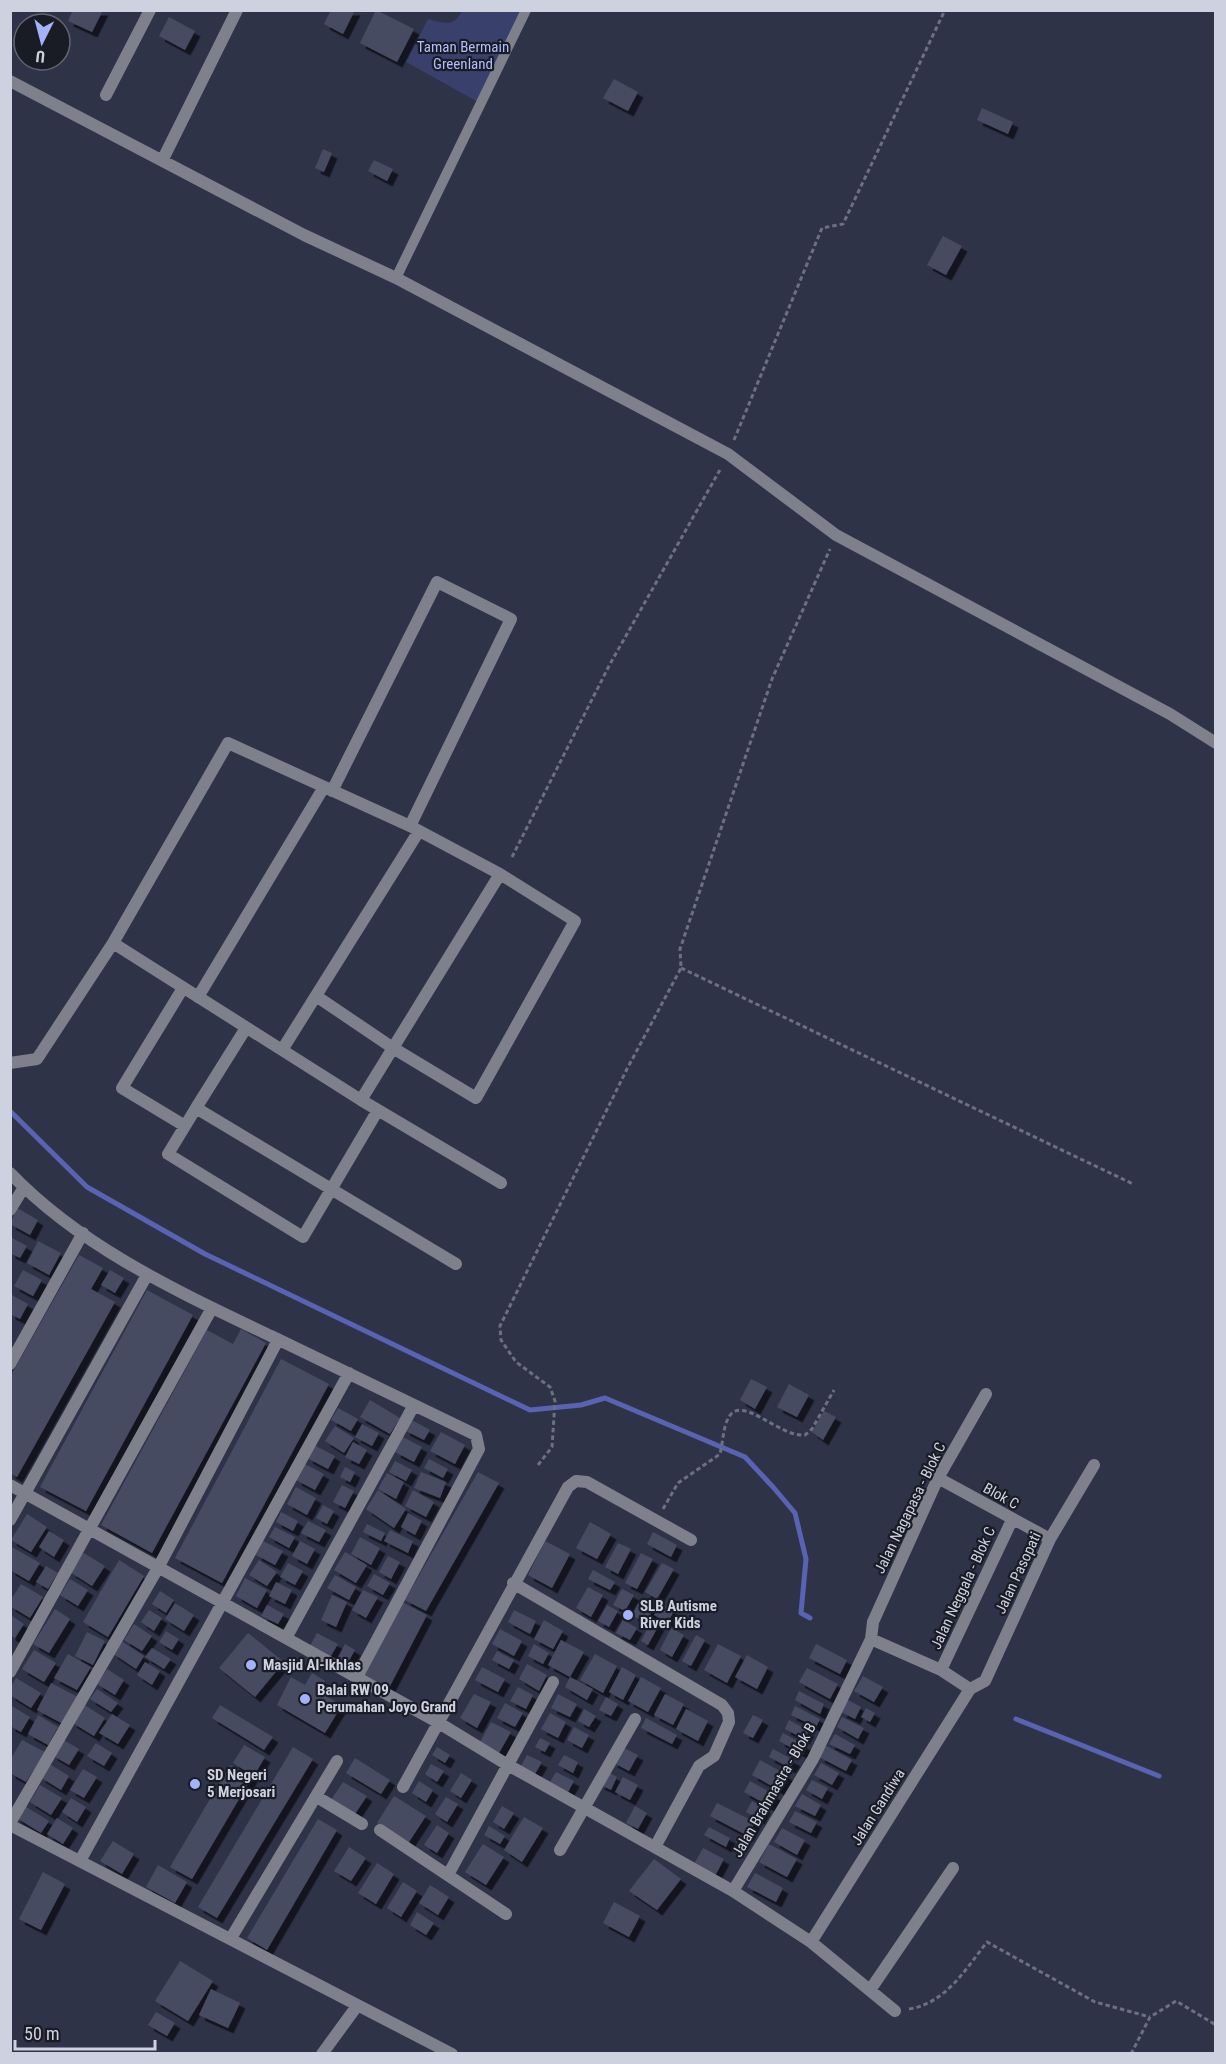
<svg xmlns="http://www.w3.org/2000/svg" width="1226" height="2064" font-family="'Roboto Condensed',sans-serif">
	<defs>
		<filter id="shadow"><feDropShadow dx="5.5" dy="5.5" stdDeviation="0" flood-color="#0009"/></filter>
	</defs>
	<rect width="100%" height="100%" fill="#2f3348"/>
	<!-- green -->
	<path fill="#39406c" d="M462,11H522L478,102L406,62L428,19C445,23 453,28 462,11Z"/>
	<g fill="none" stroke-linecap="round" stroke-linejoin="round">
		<!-- stream -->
		<path stroke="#5963b3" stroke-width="5" d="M10,1111L87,1187L205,1254L530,1410L581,1405L605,1398L745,1457L773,1487L795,1513L806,1559L801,1613L810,1618
			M1016,1719L1159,1776"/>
	</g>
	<!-- building -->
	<path fill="#474b62" filter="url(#shadow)" d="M73,10H103L92,32L68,21Z
		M331,10H355L343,34L324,24Z
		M376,10L414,29L397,62L360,43Z
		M169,17L195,31L185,50L159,36Z
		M614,79L638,92L628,111L603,98Z
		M982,108L1013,122L1008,134L977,120Z
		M323,149L332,153L324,172L315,168Z
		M374,160L393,169L387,181L368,171Z
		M943,236L962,246L946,275L927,265Z
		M17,1208L38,1220L30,1235L10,1224Z
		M10,1237L27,1246L20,1258L10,1253Z
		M38,1241L61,1253L49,1275L27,1263Z
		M79,1255L103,1268L91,1289L115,1302L17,1477L10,1473V1377Z
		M23,1270L42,1280L33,1296L14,1286Z
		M110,1270L124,1278L115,1293L101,1285Z
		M147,1290L193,1315L86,1511L40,1487Z
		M10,1294L28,1304L20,1319L10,1314Z
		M241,1329L266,1343L152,1553L101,1525L207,1330L233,1344Z
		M281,1359L329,1384L222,1583L175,1558Z
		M751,1379L767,1387L755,1409L740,1400Z
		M789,1384L809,1395L797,1417L777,1407Z
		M370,1400L400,1418L390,1434L360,1417Z
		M338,1408L358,1419L351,1431L331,1420Z
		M824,1411L836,1417L823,1440L812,1432Z
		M410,1419L430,1430L424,1440L404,1430Z
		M362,1424L379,1433L372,1446L355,1437Z
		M335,1426L354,1438L344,1453L325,1441Z
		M441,1432L465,1445L455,1464L430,1451Z
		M403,1437L422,1447L414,1462L395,1452Z
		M353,1442L367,1450L359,1464L345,1457Z
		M314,1445L335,1456L328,1469L307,1458Z
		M429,1459L448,1469L443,1478L424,1468Z
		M395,1461L412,1470L406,1481L389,1472Z
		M305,1464L324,1474L315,1490L296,1480Z
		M345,1467L355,1472L350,1482L340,1477Z
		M421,1472L446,1482L440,1498L414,1488Z
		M478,1472L499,1483L426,1611L405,1600Z
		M387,1473L404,1482L396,1499L378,1489Z
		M342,1485L354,1491L345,1508L333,1502Z
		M296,1487L316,1498L307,1515L287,1504Z
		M378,1490L406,1509L394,1528L366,1509Z
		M413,1490L434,1502L426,1517L405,1506Z
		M323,1505L334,1511L327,1524L316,1518Z
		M281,1512L298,1521L293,1531L276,1522Z
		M408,1513L422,1521L415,1535L401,1527Z
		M27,1514L47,1527L31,1552L11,1540Z
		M308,1521L326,1530L319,1542L301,1533Z
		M590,1522L611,1534L597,1559L576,1548Z
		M367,1524L385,1533L381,1541L363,1532Z
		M275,1527L295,1537L289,1548L269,1537Z
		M390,1530L413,1541L408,1553L384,1541Z
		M49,1531L64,1540L54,1557L39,1547Z
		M653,1532L677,1545L671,1557L647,1544Z
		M360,1537L380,1548L371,1565L351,1554Z
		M263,1541L283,1551L275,1565L256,1555Z
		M300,1541L315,1549L307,1564L292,1556Z
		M545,1541L570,1554L552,1588L528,1575Z
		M618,1543L631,1549L618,1574L605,1567Z
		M10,1546L40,1563L29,1581L10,1570Z
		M82,1552L105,1566L92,1586L70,1572Z
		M345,1552L367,1565L356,1583L334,1570Z
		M641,1553L653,1559L637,1589L625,1583Z
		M388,1556L400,1562L391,1579L379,1572Z
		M119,1560L144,1576L108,1637L83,1622Z
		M259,1560L277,1572L267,1586L249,1575Z
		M288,1563L303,1571L295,1585L280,1577Z
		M662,1563L674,1569L657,1599L645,1592Z
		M46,1566L58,1573L48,1589L36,1582Z
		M593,1570L615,1582L610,1590L588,1579Z
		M374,1574L390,1583L383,1595L367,1586Z
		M335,1575L356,1587L349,1600L327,1588Z
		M245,1578L267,1590L257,1608L236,1596Z
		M70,1579L88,1590L78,1606L60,1595Z
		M276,1582L292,1590L285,1604L269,1596Z
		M21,1584L43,1597L30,1618L10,1606V1601Z
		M588,1587L603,1595L591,1617L576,1608Z
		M622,1589L634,1595L625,1611L613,1605Z
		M363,1590L378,1597L366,1618L352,1610Z
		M160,1591L174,1600L166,1613L152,1604Z
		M332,1595L347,1602L336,1627L321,1620Z
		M402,1602L427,1615L389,1688L364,1675Z
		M639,1602L653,1609L646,1623L632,1615Z
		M175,1603L194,1615L184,1631L165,1619Z
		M660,1603L674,1611L668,1622L654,1615Z
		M267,1605L284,1614L278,1624L261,1616Z
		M607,1605L618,1611L609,1627L598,1621Z
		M55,1609L70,1619L49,1653L33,1644Z
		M149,1610L162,1618L154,1631L141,1622Z
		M514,1610L536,1621L530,1634L508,1622Z
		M12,1616L24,1624L15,1638L10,1635Z
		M544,1620L563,1631L553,1649L534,1639Z
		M623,1620L637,1628L630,1640L616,1633Z
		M651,1622L659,1625L648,1645L641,1641Z
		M134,1624L152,1636L142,1651L124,1640Z
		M671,1628L684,1635L672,1657L660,1650Z
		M500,1629L522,1641L514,1656L492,1644Z
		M166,1631L179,1639L172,1650L159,1642Z
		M87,1632L105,1641L93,1665L75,1656Z
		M248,1633L284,1662L255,1697L219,1668Z
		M317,1633L338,1644L329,1659L309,1648Z
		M696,1635L705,1640L691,1666L682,1661Z
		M120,1640L144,1656L136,1669L112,1653Z
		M561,1640L584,1652L570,1677L548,1665Z
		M345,1644L355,1650L346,1666L336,1661Z
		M534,1644L549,1653L543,1664L528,1656Z
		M718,1644L741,1656L727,1683L704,1670Z
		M816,1644L847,1660L840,1674L809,1658Z
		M152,1648L171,1659L164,1669L145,1657Z
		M34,1650L56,1663L44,1682L22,1669Z
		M497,1651L514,1660L509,1669L492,1660Z
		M68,1654L91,1667L77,1690L54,1678Z
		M595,1654L617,1666L603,1693L580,1680Z
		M747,1655L768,1667L757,1689L735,1677Z
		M145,1662L160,1671L152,1685L137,1675Z
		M527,1664L547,1675L539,1691L519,1679Z
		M482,1667L505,1679L498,1692L475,1680Z
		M622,1667L636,1675L623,1700L609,1692Z
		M807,1668L838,1684L830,1699L799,1682Z
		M107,1669L124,1680L115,1695L97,1684Z
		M312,1673L325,1681L319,1692L342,1705L325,1733L277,1705L291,1677L305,1685Z
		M863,1676L883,1687L874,1702L854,1691Z
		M570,1677L593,1689L587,1700L565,1687Z
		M641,1677L661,1688L648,1712L628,1701Z
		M16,1678L41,1693L31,1708L10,1695V1688Z
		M51,1683L78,1697L63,1724L37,1710Z
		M518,1687L533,1695L526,1709L510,1701Z
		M97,1689L118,1703L111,1712L90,1699Z
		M799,1691L824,1704L820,1714L795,1700Z
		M474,1694L491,1702L477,1728L460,1718Z
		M558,1694L577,1704L570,1717L551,1708Z
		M665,1694L684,1704L673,1725L654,1715Z
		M606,1697L618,1704L611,1716L599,1710Z
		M848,1700L861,1707L855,1719L841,1712Z
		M505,1703L523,1713L515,1727L497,1718Z
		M83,1704L105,1718L94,1736L71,1722Z
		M10,1705L30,1717L21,1732L10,1726Z
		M220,1705L273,1737L264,1750L212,1718Z
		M795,1706L820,1719L816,1727L791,1715Z
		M866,1708L875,1713L870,1722L861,1717Z
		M584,1709L596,1716L589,1727L578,1721Z
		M686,1709L708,1721L698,1741L676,1729Z
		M550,1713L566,1722L558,1738L541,1729Z
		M112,1714L130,1725L118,1744L99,1733Z
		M38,1715L58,1727L48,1745L28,1734Z
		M753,1715L763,1720L753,1738L743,1733Z
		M842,1717L864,1728L858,1739L837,1727Z
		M646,1718L677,1735L672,1744L641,1728Z
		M789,1720L809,1731L804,1739L785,1729Z
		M491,1722L511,1732L499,1753L480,1742Z
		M574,1727L589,1735L582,1748L567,1740Z
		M783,1733L807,1746L803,1754L779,1741Z
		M835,1734L855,1745L850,1754L829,1744Z
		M540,1738L550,1743L545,1752L535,1747Z
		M62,1739L79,1749L69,1765L52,1755Z
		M22,1740L45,1752L26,1782L10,1773V1760Z
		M96,1743L112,1753L104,1766L87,1756Z
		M244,1745L265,1757L254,1776L233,1763Z
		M825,1745L852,1760L846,1771L819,1757Z
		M620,1746L638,1755L629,1771L612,1762Z
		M293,1747L313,1759L217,1918L198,1907Z
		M437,1747L450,1755L445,1763L432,1755Z
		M773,1749L795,1761L790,1768L769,1757Z
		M527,1755L542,1762L535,1774L521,1766Z
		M564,1755L578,1762L573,1773L558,1765Z
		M355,1758L390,1780L381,1794L346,1773Z
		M760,1760L789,1776L781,1791L752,1775Z
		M48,1763L69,1776L61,1790L40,1777Z
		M821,1763L839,1773L832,1785L814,1775Z
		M431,1764L444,1771L437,1782L425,1774Z
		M230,1765L252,1777L192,1879L170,1867Z
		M83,1769L97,1777L84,1798L70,1790Z
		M606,1771L617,1777L611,1790L599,1784Z
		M556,1772L574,1781L568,1792L550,1782Z
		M461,1773L472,1780L461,1798L450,1791Z
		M623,1777L638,1785L630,1800L615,1792Z
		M812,1780L828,1788L822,1799L806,1790Z
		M419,1781L433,1790L426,1802L412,1793Z
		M750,1781L775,1795L769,1806L744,1792Z
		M343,1782L367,1796L355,1814L331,1800Z
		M40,1785L62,1798L51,1815L30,1802Z
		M802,1794L821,1805L815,1816L795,1806Z
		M394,1796L426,1816L409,1842L377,1823Z
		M446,1797L458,1804L447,1822L435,1814Z
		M71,1798L86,1807L77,1822L62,1812Z
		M752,1801L765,1808L759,1819L746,1812Z
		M717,1803L755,1822L748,1836L710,1816Z
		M23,1805L49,1821L41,1833L15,1817Z
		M502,1806L514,1813L504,1829L493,1822Z
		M635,1806L647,1813L638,1829L626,1823Z
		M795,1811L817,1822L811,1833L789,1822Z
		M524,1817L543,1828L522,1862L504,1850Z
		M57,1818L73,1828L63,1844L47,1834Z
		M318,1819L337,1830L267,1950L247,1938Z
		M437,1825L449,1833L437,1853L424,1845Z
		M489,1826L505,1836L500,1844L484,1835Z
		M709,1827L730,1838L726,1847L704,1835Z
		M782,1828L805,1840L797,1855L774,1842Z
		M113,1841L134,1854L122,1874L100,1861Z
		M483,1844L504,1857L486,1885L465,1872Z
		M769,1844L797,1859L787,1877L759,1862Z
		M349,1847L366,1858L351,1881L334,1871Z
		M703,1848L724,1859L715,1876L694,1864Z
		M654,1859L681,1879L657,1910L629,1891Z
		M377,1863L394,1874L376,1904L358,1893Z
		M158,1865L187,1882L175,1903L146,1887Z
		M43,1872L65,1884L41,1930L19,1919Z
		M755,1873L783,1888L776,1902L747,1887Z
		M403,1882L417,1891L401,1917L387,1908Z
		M430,1885L449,1897L438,1915L419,1903Z
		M614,1902L640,1916L629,1937L603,1923Z
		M417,1912L434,1923L426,1935L410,1925Z
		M180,1961L213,1981L188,2021L155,2001Z
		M211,1989L240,2003L228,2028L199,2015Z
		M156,2012L175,2023L167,2036L148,2025Z"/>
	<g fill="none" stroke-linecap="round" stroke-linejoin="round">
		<!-- path -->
		<path stroke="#6d7082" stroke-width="3" stroke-dasharray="4.5 3" stroke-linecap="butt" d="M734,440L822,228L843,224L945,10
			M512,857L610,664L721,468
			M681,968L1133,1184
			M538,1465L552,1447L555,1401L550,1387L516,1362L501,1340L500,1326L627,1069L681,968L680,949L772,679L830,549
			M663,1509L678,1483L720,1454C723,1443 723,1426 729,1417C742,1394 780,1438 805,1435L812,1429L834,1390
			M909,2009C946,2003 965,1970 987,1942L1095,2002L1150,2017
			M1131,2054L1150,2017L1176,2001L1216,2025"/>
		<!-- service -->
		<path stroke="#7e818c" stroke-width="10" d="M396,278L526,10"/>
		<!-- minor -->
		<path stroke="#7e818c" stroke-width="12" d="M10,81L304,235L396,278L728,454L836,535L1170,714L1216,743
			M106,95L150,10
			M163,159L237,10
			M332,791L437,582L511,619L410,826
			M183,988L122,1088L185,1126
			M316,996L393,1048L476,1098L575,921L500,874
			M198,997L324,787
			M246,1028L196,1108L456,1264
			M282,1050L419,831
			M10,1063L37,1059L113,943L228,743L410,826L500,874L361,1100L113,943
			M361,1100L501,1183
			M196,1108L168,1154L303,1237L378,1110
			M10,1173C82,1248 179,1292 271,1336C339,1369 408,1402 476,1435L479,1449L357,1677
			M10,1210L24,1187
			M10,1364L83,1233
			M938,1478L1050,1539
			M10,1485L439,1723L508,1765L733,1891L811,1942L895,2011
			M10,1520L147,1275
			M513,1583L722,1705L728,1713L729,1722L714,1756L699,1766L655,1847
			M286,1638L414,1405
			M871,1639L941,1670L970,1689
			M941,1670L1012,1520
			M10,1672L212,1308
			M970,1689L985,1681L1050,1539L1094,1465
			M403,1787L568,1487L576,1481L587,1482L691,1540
			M317,1797L362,1824
			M10,1823L158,1568L278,1340
			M10,1825L452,2054
			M380,1830L506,1914
			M560,1850L635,1719
			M81,1859L349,1373
			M448,1875L553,1682
			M733,1891L813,1759L871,1639L873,1622L938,1478L986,1394
			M231,1938L337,1761
			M811,1942L970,1689
			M870,1990L953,1868
			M322,2054L357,2006"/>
	</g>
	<!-- markers -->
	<g fill="#a4b2fc" stroke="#1a1c25" stroke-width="2">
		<circle cx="628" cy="1615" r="6"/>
		<circle cx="251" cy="1665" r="6"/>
		<circle cx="305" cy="1699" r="6"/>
		<circle cx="195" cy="1784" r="6"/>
	</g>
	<g text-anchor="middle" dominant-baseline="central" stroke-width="4.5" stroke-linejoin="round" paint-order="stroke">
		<!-- park labels -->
		<g font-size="15" fill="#b1bdfe" stroke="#1a1c25">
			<text x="463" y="47">Taman Bermain<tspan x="463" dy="17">Greenland</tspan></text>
		</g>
		<!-- street labels -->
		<g font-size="15" fill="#ced1df" stroke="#1a1c25">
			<text transform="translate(1001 1496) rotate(29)">Blok C</text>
			<text transform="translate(910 1508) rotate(-64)">Jalan Nagapasa - Blok C</text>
			<text transform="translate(1018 1573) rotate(-65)">Jalan Pasopati</text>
			<text transform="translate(963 1588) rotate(-65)">Jalan Neggala - Blok C</text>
			<text transform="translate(774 1790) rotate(-60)">Jalan Brahmastra - Blok B</text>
			<text transform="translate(878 1807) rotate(-58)">Jalan Gandiwa</text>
		</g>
		<!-- poi labels -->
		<g font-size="15" font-weight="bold" fill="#ced1df" stroke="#1a1c25" text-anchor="start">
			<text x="640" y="1606">SLB Autisme<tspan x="640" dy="17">River Kids</tspan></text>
			<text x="263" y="1665">Masjid Al-Ikhlas</text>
			<text x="317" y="1690">Balai RW 09<tspan x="317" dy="17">Perumahan Joyo Grand</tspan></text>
			<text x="207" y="1775">SD Negeri<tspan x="207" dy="17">5 Merjosari</tspan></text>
		</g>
	</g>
	<!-- border -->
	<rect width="1226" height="2064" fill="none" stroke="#ced1df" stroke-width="24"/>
	<!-- north arrow -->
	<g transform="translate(42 42) rotate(186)"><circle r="28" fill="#1a1c25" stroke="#62646f" stroke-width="1.5"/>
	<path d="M0-4.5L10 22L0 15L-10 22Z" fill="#a4b2fc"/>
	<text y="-9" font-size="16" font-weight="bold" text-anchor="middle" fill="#ced1df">U</text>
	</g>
	<!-- scale -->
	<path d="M15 2040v9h140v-9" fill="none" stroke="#ced1df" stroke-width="3"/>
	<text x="24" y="2040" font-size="18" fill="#ced1df" stroke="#1a1c25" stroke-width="4.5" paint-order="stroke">50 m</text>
</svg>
